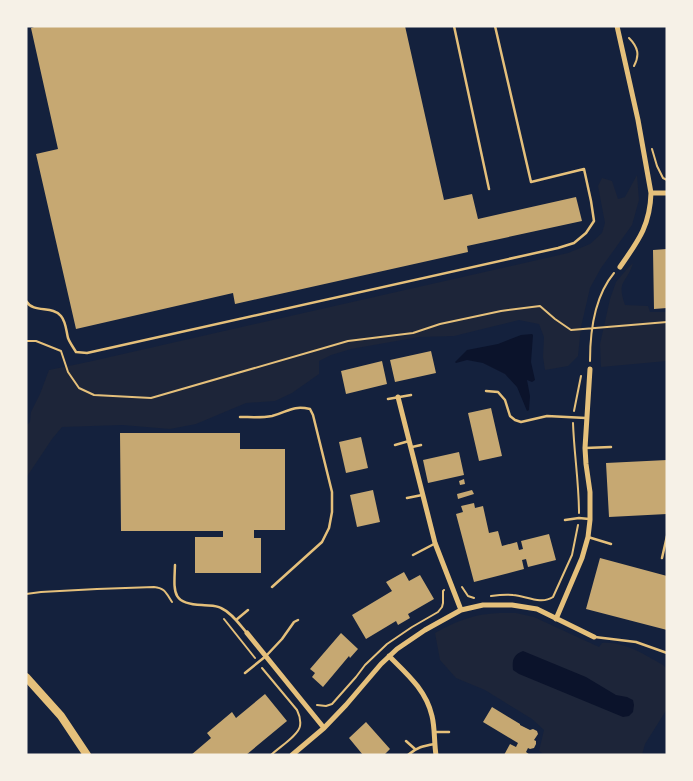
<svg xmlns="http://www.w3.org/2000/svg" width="693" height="781" font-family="'PT Sans',sans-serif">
	<rect width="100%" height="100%" fill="#14213d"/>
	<!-- green -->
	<path fill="#1d2539" d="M637,175L639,200L632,225L601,268L590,288L581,327L578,356L568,366L545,370L543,357L544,337L539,324L519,320L454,336L419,337L351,349L331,355L319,361V374L292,393L275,401L246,403L196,424L170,429L122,425L62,427L52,439L26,478V426L30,422L31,412L40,394L49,370L88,362L568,253L590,244L602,233L605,223L598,186L602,178L612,181L618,199L625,197Z
		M633,263C627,284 616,280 625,305L648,306L650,312H667V361L601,367L600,344L610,299L616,282L627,269Z
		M499,613H516L534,617L599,647L602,643C624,641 645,655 663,665L667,669V709L645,744L642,755H545L539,751L544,730L532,719L485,690L456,678L440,660L435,633C456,621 474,614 499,613Z"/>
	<!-- water -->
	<path fill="#0b132b" d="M532,334L533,335L531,362L535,380L532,382L527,380L530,396L529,410L527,411L517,387L505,374L483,363L467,360L456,363L455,362L467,350L498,344L521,335Z
		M523,651L586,677L616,695L627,697L633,700L634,705L633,712L629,716L623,717L519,674L513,670C512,660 513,655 523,651Z"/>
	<!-- building -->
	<path fill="#c6a872" d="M37,26H405L444,200L472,194L478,219L576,197L582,221L467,246L468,252L235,304L233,293L76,329L36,154L58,149L31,28Z
		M667,249V308L654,309L653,250Z
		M431,351L436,373L395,382L390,360Z
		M382,361L387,384L346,394L341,371Z
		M491,408L502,456L479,461L468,413Z
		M120,433H240V449H285V530H254V538H261V573H195V537H223V531H121Z
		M361,437L368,468L346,473L339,442Z
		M459,452L464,475L428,483L423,460Z
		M667,460V514L609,517L606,463Z
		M464,479L465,484L460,485L459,481Z
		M373,490L380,522L357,527L350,495Z
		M472,490L474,494L458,499L457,494Z
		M474,503L475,508L483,506L489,533L498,531L502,546L517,542L519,550L523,549L521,541L549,534L556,560L528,567L526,559L522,560L524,569L474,582L456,514L463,512L461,506Z
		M600,558L667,576V630L586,609Z
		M404,572L409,581L420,575L434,599L408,614L410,618L398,625L396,621L366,639L352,615L392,591L386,582Z
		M341,633L358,649L350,658L349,656L323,687L312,677L315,673L310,669Z
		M265,694L287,721L246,755H191L211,738L207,733L232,712L236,718Z
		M492,707L520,724V725L530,730L533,729L537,731L538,734L534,740L536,741V744L534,748L530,749L528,748L526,752L530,755H504L510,744L516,747L518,743L483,722Z
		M366,722L390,749L384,755H363L349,738Z"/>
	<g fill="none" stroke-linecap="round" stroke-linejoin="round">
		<!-- path -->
		<path stroke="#e5c07b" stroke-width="2" d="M629,38C638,47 640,55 634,66
			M652,149L657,166L663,178L667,180
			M26,341H36L61,351L68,372L79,388L94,395L151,398L348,341L413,333L440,324L501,311L540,306L555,319L571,330L667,322
			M590,361C590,331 594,297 614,273
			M574,411L581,376
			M573,423C574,453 579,483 579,513
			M462,587L468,596L474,598
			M26,594L41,592L97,589L154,587C165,588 166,593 172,602
			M491,596C498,595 506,594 513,595C526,596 541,605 553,597L572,555L578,525
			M224,619L255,658
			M262,668L297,710C299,714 301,720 300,726C299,735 278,748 271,755
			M317,705L326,706L332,704L356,677L365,665L387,644L412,627L438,612L442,607L443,603V591L444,590"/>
		<!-- service -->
		<path stroke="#e5c07b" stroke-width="2.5" d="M454,26L489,189
			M26,301C34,314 52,305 61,316C66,322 66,330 68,338C70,343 73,347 76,352L87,353L558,248L574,243L586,233L594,221L591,201L584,169L531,182L495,26
			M486,391L498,392L505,400L510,416L515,420L521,422L547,416L586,418
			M388,399L411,395
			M240,417C250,417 262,418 272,416C288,412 292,405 310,409L313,415L332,492V512L329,528L322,542L272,587
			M395,445L409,441
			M412,447L421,445
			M585,448L611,447
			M407,498L422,495
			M565,520L579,518L589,519
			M588,537L611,544
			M413,555L434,544
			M662,558L667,536
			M175,565C174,592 171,604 202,605C208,606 216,605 221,608C232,613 239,624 247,633
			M236,620L248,610
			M595,637L636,642L667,653
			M245,673L266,656L282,639L294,622L298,620
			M434,732H449
			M406,741L415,749
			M408,755C417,747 423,746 435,744"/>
		<!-- minor -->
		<path stroke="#e5c07b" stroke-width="5" d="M617,26L638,120L651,193C650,226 638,241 620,267
			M651,193H667
			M398,397L435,543L461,610
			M556,619L582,558L588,537L590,520V492L586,464L585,448L590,369
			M247,633L324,728
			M389,656C407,674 426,690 432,716C435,728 434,742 436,755
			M292,755L324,728L346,705L381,664L397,649L425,630L461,610L483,605H512L537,609L594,637"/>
		<!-- secondary -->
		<path stroke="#e5c07b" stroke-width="8" d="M26,677L61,716L87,755"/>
	</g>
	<!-- border -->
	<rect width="693" height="781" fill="none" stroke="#f6f1e7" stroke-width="55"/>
</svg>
